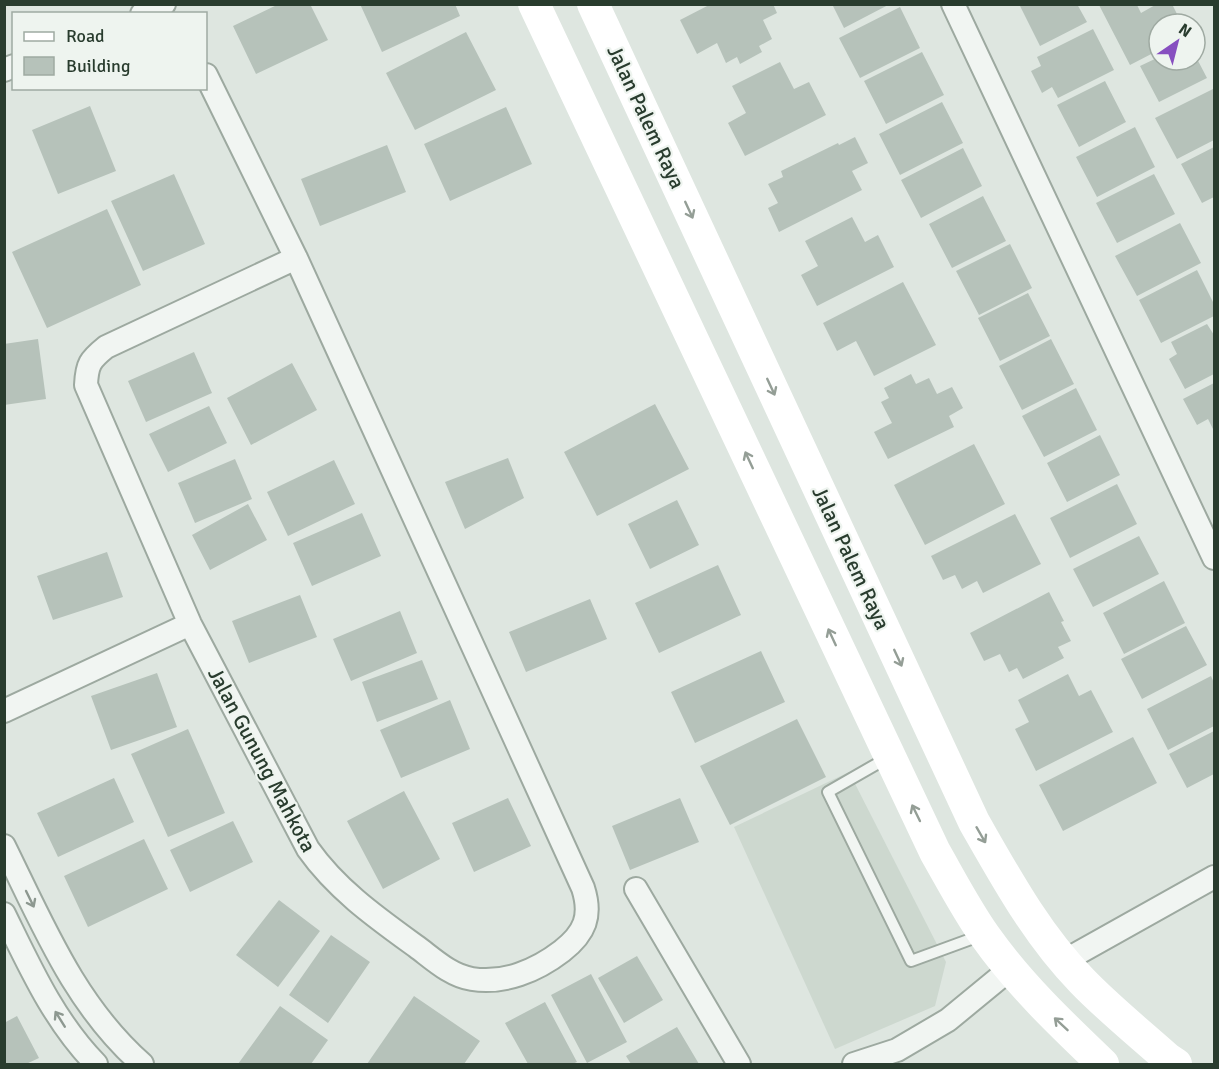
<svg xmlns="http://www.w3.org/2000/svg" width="1219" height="1069" font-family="Signika,sans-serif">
	<rect width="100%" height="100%" fill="#dee6e0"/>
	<!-- built -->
	<path fill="#cdd8cf" d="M849,772L946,962L935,1006L835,1049L734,827Z"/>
	<!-- building -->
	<path fill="#b6c2ba" d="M279,4H310L328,40L256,74L233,26Z
		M360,4H455L460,16L382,52Z
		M711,4H773L777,13L763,20L772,39L759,46L762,52L740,64L737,57L726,63L717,43L697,54L680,20Z
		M832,4H890L844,28Z
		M1019,4H1077L1087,22L1040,46Z
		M1157,4H1172L1182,24H1159V50L1130,65L1099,5H1137L1141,13Z
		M900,7L920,48L860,78L839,38Z
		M1093,29L1114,70L1058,98L1052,87L1042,93L1031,71L1041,66L1037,57Z
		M466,32L496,90L415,130L386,73Z
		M922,52L944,95L886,124L864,81Z
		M1195,55L1207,78L1159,102L1140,66L1159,57V60H1195Z
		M780,62L794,89L809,82L826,115L745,156L728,123L746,113L732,86Z
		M1105,81L1126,122L1079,147L1057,105Z
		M1213,89L1214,140L1177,159L1155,118Z
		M942,102L963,143L900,175L879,134Z
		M90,106L116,171L58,194L32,130Z
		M506,107L532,164L450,201L424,144Z
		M1135,127L1155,167L1097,197L1076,157Z
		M855,137L868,163L852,171L862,190L779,232L768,208L778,203L768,184L783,177L781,171L838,143L839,145Z
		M387,145L406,192L320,226L301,179Z
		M1214,147V197L1202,203L1181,164Z
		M963,148L982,186L921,218L901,180Z
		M174,174L205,244L143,271L111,201Z
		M1154,174L1175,214L1117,243L1096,203Z
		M983,196L1006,241L952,268L929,224Z
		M107,209L141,285L47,328L12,252Z
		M852,217L865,242L878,235L894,267L817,306L801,275L818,266L805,241Z
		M1180,223L1201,263L1137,296L1115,256Z
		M1010,244L1032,288L979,315L956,271Z
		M1197,270L1214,304V316L1161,343L1139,300Z
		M903,282L936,345L874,376L856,341L837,351L823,323Z
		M1028,293L1050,336L1000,361L978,318Z
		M1207,324L1214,335V374L1185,389L1169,359L1177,354L1171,342Z
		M38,339L46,399L4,405V344Z
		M1051,339L1074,384L1022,410L999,366Z
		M194,352L212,393L146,422L128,381Z
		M292,363L317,410L251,445L227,398Z
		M911,374L916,384L929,378L937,394L952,387L963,408L949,416L954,427L888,459L874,432L892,423L881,402L889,398L884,388Z
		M1214,383V431L1208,419L1197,425L1183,399Z
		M1076,388L1097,430L1044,457L1022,416Z
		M655,404L689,469L597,516L564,452Z
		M209,406L227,443L168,472L149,434Z
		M1100,435L1120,475L1067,502L1047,463Z
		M974,444L1005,504L925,545L894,485Z
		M508,458L524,498L465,529L445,482Z
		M235,459L252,499L195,523L178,483Z
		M334,460L355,504L288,536L267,492Z
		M1117,484L1137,524L1070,558L1050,518Z
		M677,500L699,545L650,569L628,524Z
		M248,504L267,540L210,570L192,535Z
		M362,513L381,556L312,586L293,543Z
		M1015,514L1041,564L983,593L977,581L962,589L955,575L943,580L931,556Z
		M1139,536L1159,574L1093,607L1073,569Z
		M107,552L123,597L53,620L37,576Z
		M718,565L741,615L659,653L635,603Z
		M1164,581L1185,623L1124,654L1103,613Z
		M1049,592L1064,621L1061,622L1071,641L1058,647L1064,658L1023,679L1017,668L1009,672L1000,654L984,661L970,633Z
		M300,595L317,637L249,663L232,621Z
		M590,599L607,639L526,672L509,632Z
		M400,611L417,653L351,681L333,639Z
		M1186,626L1207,665L1142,699L1121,659Z
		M761,651L785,702L695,743L671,692Z
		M422,660L438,699L377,722L362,682Z
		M157,673L177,727L111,750L91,696Z
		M1068,674L1079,696L1091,690L1113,732L1036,771L1015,729L1029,722L1018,700Z
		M1211,676L1214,683V726L1168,750L1147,709Z
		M450,700L470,749L401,778L380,730Z
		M797,719L826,777L730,825L700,766Z
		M188,729L225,813L168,837L131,754Z
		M1214,731V774L1187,788L1169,754Z
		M1133,737L1157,783L1063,831L1039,785Z
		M114,778L134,822L58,857L37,813Z
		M404,791L440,859L383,889L347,821Z
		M508,798L531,846L474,872L452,823Z
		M680,798L699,842L630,870L612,826Z
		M233,821L253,862L190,892L170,850Z
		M144,839L168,889L88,927L64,876Z
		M279,900L320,931L278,987L236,955Z
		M331,935L370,962L328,1023L289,995Z
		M637,956L663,1000L624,1023L598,978Z
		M591,974L627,1042L587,1063L551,995Z
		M414,996L480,1041L464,1064H367Z
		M545,1002L577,1062L572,1064H528L505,1023Z
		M280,1006L328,1040L311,1064H238Z
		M17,1016L39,1058L26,1064H4V1023Z
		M677,1027L699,1064H631L626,1056Z"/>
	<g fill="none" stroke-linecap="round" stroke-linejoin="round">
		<!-- lane casing -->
		<g stroke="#9da9a0" stroke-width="14">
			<path id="lane" d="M889,757L828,792L911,961L982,935"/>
		</g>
		<!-- street casing -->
		<g stroke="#9da9a0" stroke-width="26">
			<path id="street" d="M953,4L1214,558
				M142,14L164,4
				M4,70L14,66
				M206,75L296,258L583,888C592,916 585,933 562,951C536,971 504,984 472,979C451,976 433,959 417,947C377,918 337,890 308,849L190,624L86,385C87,364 90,360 106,347L296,258
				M4,711L190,624
				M4,846C43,925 75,1005 142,1064
				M636,889L739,1064
				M4,914C30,967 54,1021 96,1064
				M1064,961L1214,877
				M854,1064L897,1050L948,1020L1010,969"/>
		</g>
		<!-- lane -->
		<use href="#lane" stroke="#f1f5f2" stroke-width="10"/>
		<!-- street -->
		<use href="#street" stroke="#f1f5f2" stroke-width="22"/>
		<!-- secondary -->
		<path stroke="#fff" stroke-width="32" d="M534,4L935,852C951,880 966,909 985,936C1019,984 1061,1024 1103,1064
			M593,4L974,822C1006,878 1037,935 1082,981C1108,1008 1139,1033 1167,1058L1176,1064"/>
	</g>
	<!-- one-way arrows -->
	<defs><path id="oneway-shaft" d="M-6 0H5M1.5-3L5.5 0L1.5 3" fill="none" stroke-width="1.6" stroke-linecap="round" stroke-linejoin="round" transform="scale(1.5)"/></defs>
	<g stroke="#949e96">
		<use href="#oneway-shaft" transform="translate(689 210) rotate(65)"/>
		<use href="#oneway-shaft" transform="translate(771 387) rotate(65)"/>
		<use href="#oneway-shaft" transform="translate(749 460) rotate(-115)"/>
		<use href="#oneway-shaft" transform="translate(832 637) rotate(-115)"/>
		<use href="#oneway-shaft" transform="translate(898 658) rotate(65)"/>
		<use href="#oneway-shaft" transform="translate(916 813) rotate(-116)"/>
		<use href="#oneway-shaft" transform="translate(981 835) rotate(60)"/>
		<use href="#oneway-shaft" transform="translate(1061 1024) rotate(-137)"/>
	</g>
	<g stroke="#8d9890">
		<use href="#oneway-shaft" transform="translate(30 899) rotate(64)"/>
		<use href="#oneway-shaft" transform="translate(60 1019) rotate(-122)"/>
	</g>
	<g text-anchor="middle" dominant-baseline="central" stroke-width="4.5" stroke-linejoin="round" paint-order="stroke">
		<!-- street labels -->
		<g font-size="21" fill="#293c2e" stroke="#eef4ef">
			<text transform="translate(646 117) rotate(65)">Jalan Palem Raya</text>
			<text transform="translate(851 558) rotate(65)">Jalan Palem Raya</text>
			<text transform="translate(262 760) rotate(62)">Jalan Gunung Mahkota</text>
		</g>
	</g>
	<!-- border -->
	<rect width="1219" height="1069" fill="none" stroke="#293c2e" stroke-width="12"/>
	<!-- legend -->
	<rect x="12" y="12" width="195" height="78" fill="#eef4ef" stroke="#9faaa2" stroke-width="1.5"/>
	<rect x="24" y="32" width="30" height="9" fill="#ffffff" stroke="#9faaa2" stroke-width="1.5"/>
	<text x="66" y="42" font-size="18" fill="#293c2e">Road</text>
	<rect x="24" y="57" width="30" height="18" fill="#b6c2ba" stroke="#9faaa2" stroke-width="1.5"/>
	<text x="66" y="72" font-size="18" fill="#293c2e">Building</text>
	<!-- north arrow -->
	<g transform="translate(1177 42) rotate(35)"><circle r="28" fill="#eef4ef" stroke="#9faaa2" stroke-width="1.5"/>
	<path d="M0-4.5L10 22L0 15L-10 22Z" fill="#874fc0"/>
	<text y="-9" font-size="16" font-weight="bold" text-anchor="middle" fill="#293c2e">N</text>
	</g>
</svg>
